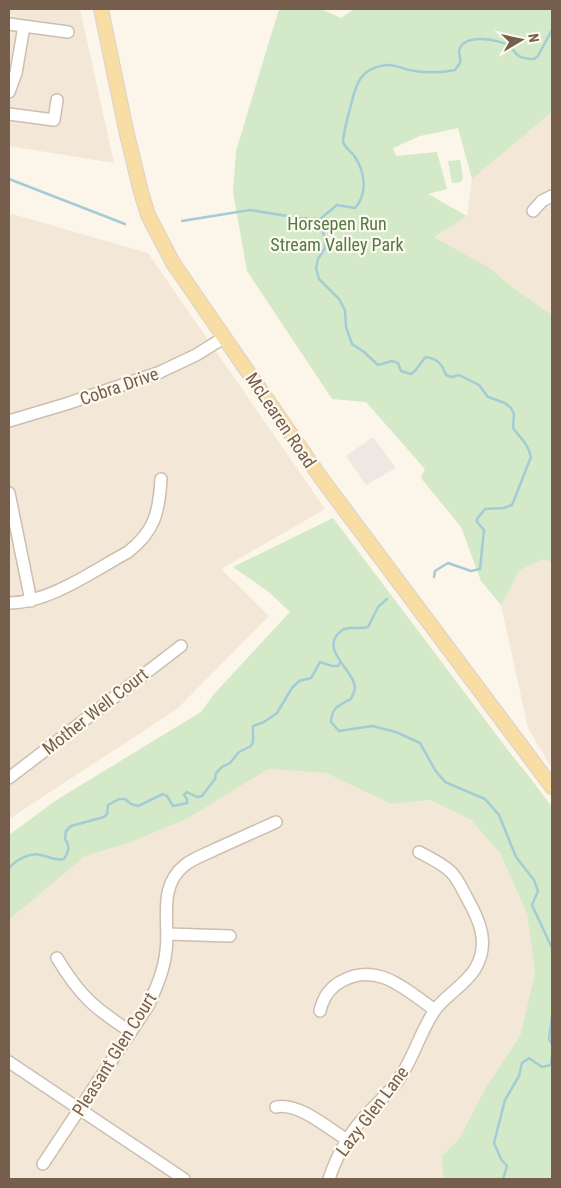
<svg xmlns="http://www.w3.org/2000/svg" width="561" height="1188" font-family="'Roboto Condensed',sans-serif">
	<rect width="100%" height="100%" fill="#fcf5e9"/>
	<!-- residential -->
	<path fill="#f3e8d7" d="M9,9H80L114,163L9,146Z
		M552,112V315L511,286L488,267L433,237L467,216L472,179Z
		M9,213L148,253L325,509L221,569L269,616L177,709L9,819Z
		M545,559L552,563V769L528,728L501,605L520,570Z
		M268,769L326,773L391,804L430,800L471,820L500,853L527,914L535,973L520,1036L486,1087L459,1139L442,1156L443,1179H9V920L85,856L126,844L187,819Z"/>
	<!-- industrial -->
	<path fill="#ede8e2" d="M373,437L396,468L366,485L346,456Z"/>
	<!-- green -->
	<path fill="#d3e9c7" d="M279,9H321L341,18L354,9H552V112L472,179L458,128L420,136L393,148L396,156L437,152L447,189L428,194L467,216L434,237L488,267L511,286L552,315V563L544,559L520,570L501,605L481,581L461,527L421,478L425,469L366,402L332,399L247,271L233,192L236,151Z
		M460,160L463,178L461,182L452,183L448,161Z
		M333,518L517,762L528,775L552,807V1179H443L442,1156L459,1139L486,1087L520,1036L535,973L527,914L500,853L471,820L430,800L391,804L326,773L268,769L187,819L126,844L85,856L9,920V835L58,799L201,712L214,694L290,612L269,592L233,567Z"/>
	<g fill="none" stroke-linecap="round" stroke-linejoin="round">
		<!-- stream -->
		<path stroke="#a4ccd7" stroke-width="2.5" d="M9,179L125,224
			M182,221L250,210L300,218L319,219
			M434,577L435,571L448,563L471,571L480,569L484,530L477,522V519L485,509L504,508L512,505L531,457C528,443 520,438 513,428L514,414L511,408L505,403L488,397L479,385L459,375L452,377L446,375C442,364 438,359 426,357C420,362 418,370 411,374L401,371L398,363L392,361L378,365L364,352L352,344L346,327L345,310L339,299L319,279L316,268L318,259L325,248V241L320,219L337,205L355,208C368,194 365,172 355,157C351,151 345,148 343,142C344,129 348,117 351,105C356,84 360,68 386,65C394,64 401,68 409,70C424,73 440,73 455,70L460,63C461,59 459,55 459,52C461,32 501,39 511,47C514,50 515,54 519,56C524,59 528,59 534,59L538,56L552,30
			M387,599L378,607L368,627C359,630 348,625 341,631C318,649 355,671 355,688C355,691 352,696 351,699C339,705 332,707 331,722L339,731L372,726L396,732L420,743L435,770L445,782L485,799L499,815L516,857L534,880L538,891L532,905L552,948
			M9,868C16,860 30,852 41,855C50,857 55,861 64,859C69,851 70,846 65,839L66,831L71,826L104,817L107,814L108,805L119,799H125L131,804L138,806L163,794L167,796L173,806L187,803V799L184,795L187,792L197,797L202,796L215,779L216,773L222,767L230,763L239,752L251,746L253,742V726L264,722L277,713L292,688L299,681L311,678L320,662L332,666H338L340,663
			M552,1017L549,1039L552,1044
			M503,1179L507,1166L501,1159L494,1143L505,1100L519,1076L522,1063L529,1058L542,1067L551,1065L552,1054"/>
		<!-- minor casing -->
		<g stroke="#cebeaf" stroke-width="14">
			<path id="minor" d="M9,24L68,32
				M9,92L16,73L24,26
				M9,114L54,120L57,100
				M533,211L542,201L552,196
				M9,421L66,404L158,373L196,355L225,337
				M9,493L31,601
				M9,603C49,603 93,571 128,552C155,531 159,512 161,479
				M9,778L181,646
				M168,934L230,936
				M57,958C80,996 94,1008 131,1032
				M320,1011C323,998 330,987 342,981C378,961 407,991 435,1010
				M9,1062L184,1179
				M276,1107C298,1102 328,1128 347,1140
				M43,1164L148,1006C156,988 164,971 166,951C170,921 157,887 185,865C194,858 206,854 216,849C236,840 256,831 276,822
				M329,1179C337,1155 349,1133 367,1114C379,1101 393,1090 402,1074C415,1054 421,1030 435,1010C446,995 465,985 475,969C490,944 480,921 467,898C462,889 458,879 451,872C442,863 430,858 419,852"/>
		</g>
		<!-- major casing -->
		<g stroke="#d9d2cd" stroke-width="16">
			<path id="major" d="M101,9L126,130L141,192L148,215L173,263L321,478L552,787"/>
		</g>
		<!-- minor -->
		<use href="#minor" stroke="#fff" stroke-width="11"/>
		<!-- major -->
		<use href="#major" stroke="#f8dda4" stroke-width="14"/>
	</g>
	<g text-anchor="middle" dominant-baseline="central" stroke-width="4.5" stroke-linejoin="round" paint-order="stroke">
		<!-- park labels -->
		<g font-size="18" fill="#527b45" stroke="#fef9ef">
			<text x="337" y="223">Horsepen Run<tspan x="337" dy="21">Stream Valley Park</tspan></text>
		</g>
		<!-- street labels -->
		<g font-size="18" fill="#765e4d" stroke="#fef9ef">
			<text transform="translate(119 386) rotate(-19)">Cobra Drive</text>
			<text transform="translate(281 420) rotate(56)">McLearen Road</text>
			<text transform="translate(95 711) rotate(-38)">Mother Well Court</text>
			<text transform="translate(114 1054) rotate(-58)">Pleasant Glen Court</text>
			<text transform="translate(372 1111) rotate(-53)">Lazy Glen Lane</text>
		</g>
	</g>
	<!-- border -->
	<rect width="561" height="1188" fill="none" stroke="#765e4d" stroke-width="20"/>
	<!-- north arrow -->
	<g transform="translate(521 40) rotate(81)" stroke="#fef9ef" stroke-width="4" paint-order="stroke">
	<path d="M0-4L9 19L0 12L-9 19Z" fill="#765e4d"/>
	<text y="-8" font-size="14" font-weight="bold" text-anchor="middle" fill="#765e4d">N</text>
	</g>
</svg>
